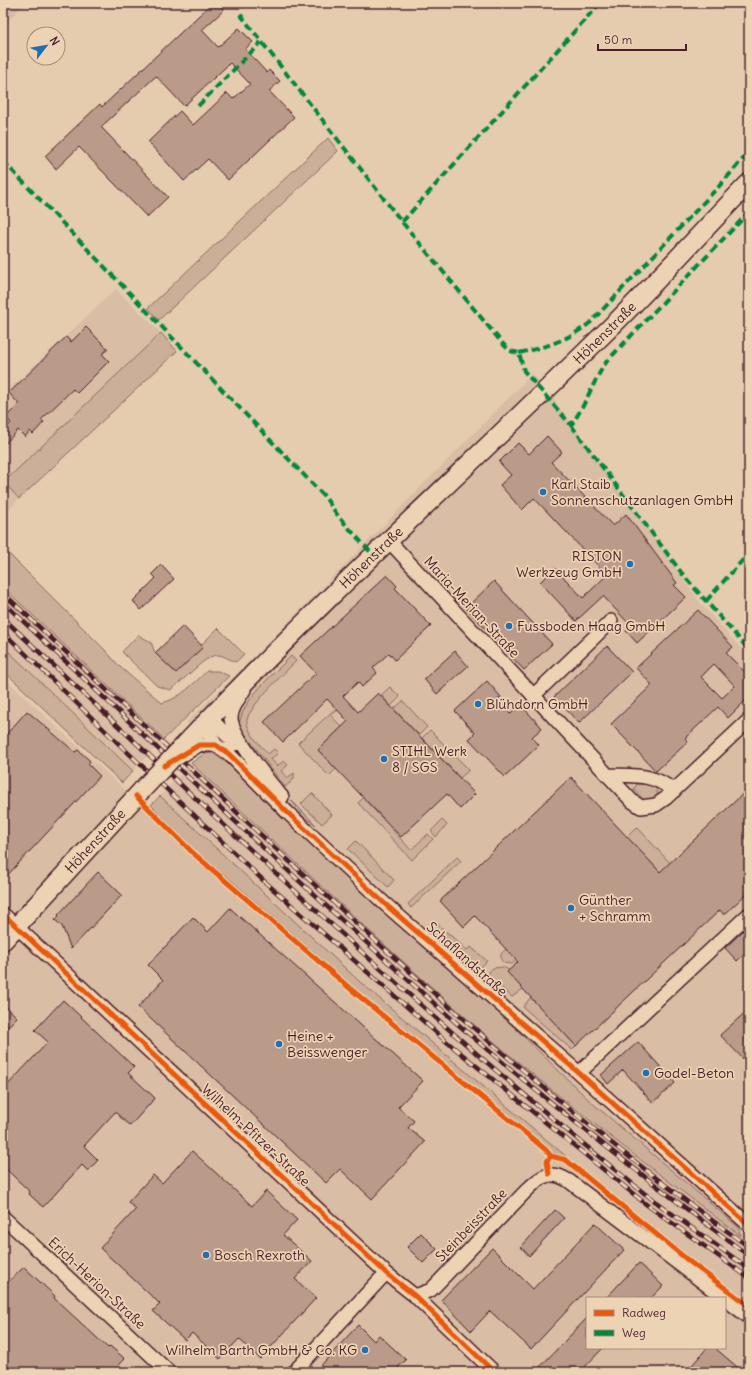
<svg xmlns="http://www.w3.org/2000/svg" width="752" height="1375" font-family="Delius,sans-serif">
	<rect width="100%" height="100%" fill="#e6ccaf"/>
	<filter id="ink" filterUnits="userSpaceOnUse"><feTurbulence type="fractalNoise" baseFrequency=".025" numOctaves="2"/><feDisplacementMap in="SourceGraphic" scale="8" xChannelSelector="R" yChannelSelector="G"/><feConvolveMatrix kernelMatrix="1 2 1 2 8 2 1 2 1" color-interpolation-filters="sRGB"/></filter>
	<g filter="url(#ink)">
		<!-- built -->
		<path fill="#d9bda4" fill-rule="evenodd" d="M3,3H26L3,25Z
			M116,289L161,333L5,482L19,499L3,514V395Z
			M532,374L570,421L702,605L749,657V1372H3V677L124,789L151,805L194,850L232,881L318,958L551,1152L567,1158L360,982L160,796L191,763L478,1029L642,1162L741,1236L738,1227L590,1101L486,1000L186,722L250,661ZM587,1298H725V1348H587Z
			M3,587L164,739L133,771L3,646Z"/>
		<!-- green -->
		<path fill="#ccaf99" stroke="#8b6762" d="M328,138L338,151L159,320L148,308Z
			M161,333L177,351L19,499L4,482Z
			M3,548L104,649L120,667L162,703C181,698 193,684 207,671H218L229,676L164,739L3,587Z
			M218,628L244,654L236,662C230,660 223,655 218,655C206,654 182,683 170,690L157,686L122,652L138,635L151,642L155,653L176,673L203,647L201,645Z
			M3,646L133,771L122,783L3,670Z
			M291,656L296,661C286,672 244,710 247,723C249,734 261,746 268,754L274,749L278,753L271,759L277,766L284,761L288,765L281,771L287,778L294,773V779L285,787L239,726C241,700 274,674 291,656Z
			M390,687L400,697L391,706L381,695Z
			M403,701L427,727L419,735L394,709Z
			M336,708L338,710L331,716L342,727L318,750L336,769L329,776L298,743Z
			M430,730L469,770L460,778L422,738Z
			M212,753L230,765L277,813L280,810L486,1000L590,1101L738,1227L741,1236C652,1169 562,1101 478,1028C380,943 286,853 191,763L204,754Z
			M637,784L652,785C658,790 659,794 655,800L645,802L634,789Z
			M312,793L332,815L322,824L301,804Z
			M160,796L360,982L568,1158L551,1152L528,1131L396,1024L232,881L194,850L151,805Z
			M363,798L411,850L428,834L433,839L412,860L358,803Z
			M291,800L316,825L304,817Z
			M442,820L447,825L436,837L431,831Z
			M637,827L716,913L707,922L627,837Z
			M356,841L394,880L388,887L348,849Z
			M457,857L461,861L411,908L408,904Z
			M433,920L467,950L471,947L487,961L480,968L430,924Z
			M506,949L516,960L512,964L504,963L501,960V954Z
			M503,967L509,970L523,989L512,997L488,976L489,972L493,968Z
			M531,997L576,1046L572,1050L523,1007Z"/>
		<!-- building -->
		<path fill="#ba9b8a" stroke="#4a1f2b" fill-rule="evenodd" d="M212,3H218L224,10L202,30L218,47L239,28L253,42L245,49L267,73L269,70L280,81L269,91L294,117L228,180L208,159L184,181L148,142L180,111L193,125L227,93L233,99L250,84L230,63L184,106L156,76L101,127L168,197L147,217L79,147L56,169L45,156L100,104L102,107Z
			M86,327L108,349L102,354L109,361L77,393L73,389L41,420L44,422L33,434L30,431L25,437L18,430L3,446V431L11,423L6,417L19,404L9,393L66,337L71,342Z
			M547,436L562,452L551,462L613,526L626,514L677,583L674,585L686,597L637,643L626,631L631,626L603,596L576,621L540,582L555,568L583,598L607,575L534,498L522,510L500,485L511,475L499,462L518,443L529,454Z
			M161,565L174,579L141,610L133,601L156,578L152,574Z
			M387,575L397,586L395,588L431,626L395,660L389,653L373,668L377,673L362,687L358,682L343,696L358,712L378,693L475,794L460,809L447,794L401,837L318,750L348,721L327,699L283,742L264,722L316,673L300,656Z
			M494,581L552,644L524,670L466,608Z
			M698,610L733,647L726,653L749,676V697L728,718L718,707L685,738L688,742L656,771L611,724L652,685L636,668ZM714,664L735,686L722,698L701,677Z
			M183,626L203,647L176,673L155,653Z
			M607,646L632,672L579,723L554,697Z
			M455,651L468,666L437,694L424,679Z
			M487,681L501,697L497,700L510,714L520,704L542,728L532,737L539,745L505,777L469,739L475,733L455,711Z
			M27,711L75,752L78,750L90,761L88,764L100,776L3,880V738Z
			M571,777L660,872L749,788V891L724,915L720,910L576,1046L507,972L518,962L475,916L464,927L440,901Z
			M98,872L122,895L71,949L62,926L55,920L59,916L58,915Z
			M230,908L423,1081L398,1107L414,1121L408,1128L425,1142L372,1199L340,1169L326,1183L138,1007L163,980L148,965L193,917L208,932Z
			M749,925V950L737,961L725,948Z
			M63,1000L134,1067L128,1073L155,1098L130,1126L115,1112L84,1146L98,1160L88,1171L82,1165L43,1207L29,1194L30,1192L3,1166V1090L48,1042L35,1030Z
			M3,1004L17,1017L3,1032Z
			M749,1009V1065L720,1035Z
			M638,1042L675,1083L653,1103L623,1070L608,1084L601,1075Z
			M192,1151L252,1206L266,1191L297,1220L283,1235L312,1261L295,1279L316,1298L260,1359L239,1339L220,1359L192,1333L185,1340L153,1311L160,1304L100,1248L136,1209L128,1202L153,1175L162,1183Z
			M555,1210L564,1218L529,1256L521,1247Z
			M595,1223L624,1250L531,1349L490,1311L471,1331L441,1300L492,1248L533,1289Z
			M421,1233L437,1249L423,1263L407,1247Z
			M639,1263L663,1286L651,1298H606Z
			M24,1267L55,1296L54,1298L108,1348L110,1346L125,1359L112,1372H3V1287Z
			M587,1318V1348H603L580,1372H535Z
			M358,1325L374,1341L379,1335L406,1360L398,1367L403,1372H315Z
			M707,1348H715L743,1372H686Z"/>
		<g fill="none" stroke-linecap="round" stroke-linejoin="round">
			<!-- street casing -->
			<g stroke="#4a1f2b" stroke-width="16">
				<path id="street" d="M388,540L632,801L641,807L656,805L666,798L749,720
					M244,690C239,698 231,708 231,718C231,734 270,783 282,797
					M533,696L611,621
					M199,745H216L229,754L288,813L385,904L579,1073L749,1225
					M216,745L203,725L216,724L235,744
					M608,775C634,776 653,773 674,791
					M3,914L386,1273L415,1296L494,1372
					M579,1073L749,914
					M3,1217L169,1372
					M415,1296L431,1290L526,1191C541,1176 550,1169 569,1181L724,1298
					M725,1299L749,1317
					M294,1372L386,1273"/>
			</g>
			<!-- secondary casing -->
			<g stroke="#4a1f2b" stroke-width="21">
				<g id="secondary">
					<path id="s1" d="M191,738C328,593 476,460 618,320C663,275 705,228 749,183"/>
					<path id="s2" d="M3,941L142,790"/>
				</g>
			</g>
			<!-- street -->
			<use href="#street" stroke="#ecd3b4" stroke-width="13"/>
			<!-- secondary -->
			<use href="#secondary" stroke="#ecd3b4" stroke-width="18"/>
			<!-- rail casing -->
			<g stroke="#4a1f2b" stroke-width="4.5">
				<path id="rail" d="M3,593C66,652 129,711 192,770C370,938 550,1105 749,1247
					M3,602C154,745 304,889 460,1026C553,1107 650,1182 749,1256
					M3,618C213,814 419,1014 644,1193C678,1219 714,1243 749,1269
					M3,632L121,746L265,882L447,1042L647,1205L749,1278"/>
			</g>
			<!-- rail -->
			<use href="#rail" stroke="#ecd3b4" stroke-width="3" stroke-dasharray="9" stroke-linecap="butt"/>
			<!-- street-bridge casing -->
			<g stroke="#4a1f2b" stroke-width="16" stroke-linecap="butt">
				<path id="street-bridge" d="M178,758L199,745"/>
			</g>
			<!-- secondary-bridge casing -->
			<g stroke="#4a1f2b" stroke-width="21" stroke-linecap="butt">
				<path id="secondary-bridge" d="M142,790L191,738"/>
			</g>
			<!-- street-bridge -->
			<use href="#street-bridge" stroke="#ecd3b4" stroke-width="13"/>
			<!-- secondary-bridge -->
			<use href="#secondary-bridge" stroke="#ecd3b4" stroke-width="18"/>
			<!-- quiet -->
			<path stroke="#00873e" stroke-width="4" stroke-dasharray="8 4" stroke-linecap="butt" d="M240,14L402,222L503,344L510,351L519,353L524,371L571,425C586,405 593,381 607,361L749,212
				M198,106L261,42
				M3,161L324,496L339,517L373,555
				M402,222L600,3
				M519,353C548,346 567,341 591,322L723,182L749,152
				M571,425L684,576L749,650
				M706,601L749,553"/>
			<!-- cycleway casing -->
			<g stroke="#ecd3b4" stroke-width="8">
				<path id="cycleway" d="M164,766L199,745H216L229,754L288,813L385,904L579,1073L749,1225
					M136,796L193,853L353,991L546,1150L551,1156L547,1161L549,1174
					M3,914L386,1273L415,1296L494,1372
					M551,1156L566,1160L690,1262L749,1306"/>
			</g>
			<!-- cycleway -->
			<use href="#cycleway" stroke="#e8590c" stroke-width="5"/>
		</g>
	</g>
	<!-- markers -->
	<g fill="#1f6fb2" stroke="#ecd3b4" stroke-width="1.5">
		<circle cx="543" cy="492" r="4"/>
		<circle cx="630" cy="564" r="4"/>
		<circle cx="509" cy="626" r="4"/>
		<circle cx="478" cy="704" r="4"/>
		<circle cx="384" cy="759" r="4"/>
		<circle cx="571" cy="908" r="4"/>
		<circle cx="279" cy="1044" r="4"/>
		<circle cx="646" cy="1073" r="4"/>
		<circle cx="206" cy="1255" r="4"/>
		<circle cx="365" cy="1350" r="4"/>
	</g>
	<g text-anchor="middle" dominant-baseline="central" stroke-width="3.5" stroke-linejoin="round" paint-order="stroke">
		<!-- street labels -->
		<g font-size="14" fill="#4a1f2b" stroke="#ecd3b4">
			<text stroke="none"><textPath href="#s1" startOffset="579">Höhenstraße</textPath></text>
			<text stroke="none"><textPath href="#s1" startOffset="255">Höhenstraße</textPath></text>
			<text transform="translate(472 607) rotate(47)">Maria-Merian-Straße</text>
			<text stroke="none"><textPath href="#s2" startOffset="136">Höhenstraße</textPath></text>
			<text transform="translate(467 959) rotate(42)">Schaflandstraße</text>
			<text transform="translate(256 1135) rotate(43)">Wilhelm-Pfitzer-Straße</text>
			<text transform="translate(471 1225) rotate(-46)">Steinbeisstraße</text>
			<text transform="translate(97 1283) rotate(43)">Erich-Herion-Straße</text>
		</g>
		<!-- poi labels -->
		<g font-size="14" fill="#4a1f2b" stroke="#ecd3b4" text-anchor="start">
			<text x="551" y="484">Karl Staib<tspan x="551" dy="16">Sonnenschutzanlagen GmbH</tspan></text>
			<text x="622" y="556" text-anchor="end">RISTON<tspan x="622" dy="16">Werkzeug GmbH</tspan></text>
			<text x="517" y="626">Fussboden Haag GmbH</text>
			<text x="486" y="704">Blühdorn GmbH</text>
			<text x="392" y="751">STIHL Werk<tspan x="392" dy="16">8 / SGS</tspan></text>
			<text x="579" y="900">Günther<tspan x="579" dy="16">+ Schramm</tspan></text>
			<text x="287" y="1036">Heine +<tspan x="287" dy="16">Beisswenger</tspan></text>
			<text x="654" y="1073">Godel-Beton</text>
			<text x="214" y="1255">Bosch Rexroth</text>
			<text x="357" y="1350" text-anchor="end">Wilhelm Barth GmbH &amp; Co. KG</text>
		</g>
	</g>
	<!-- margin -->
	<rect width="752" height="1375" fill="none" stroke="#ecd3b4" stroke-width="16"/>
	<rect x="8" y="8" width="736" height="1359" fill="none" stroke="#4a1f2b" stroke-width="1.5" filter="url(#ink)"/>
	<!-- legend -->
	<rect x="586" y="1297" width="140" height="52" fill="#ecd3b4" stroke="#ab8b7d"/>
	<rect x="594" y="1310" width="20" height="6" fill="#e8590c" stroke="#ab8b7d"/>
	<text x="622" y="1317" font-size="12" fill="#4a1f2b">Radweg</text>
	<rect x="594" y="1330" width="20" height="6" fill="#00873e" stroke="#ab8b7d"/>
	<text x="622" y="1337" font-size="12" fill="#4a1f2b">Weg</text>
	<!-- north arrow -->
	<g transform="translate(46 46) rotate(59)"><circle r="19" fill="#ecd3b4" stroke="#ab8b7d"/>
	<path d="M0-3L7 15L0 10L-7 15Z" fill="#1f6fb2"/>
	<text y="-6" font-size="11" font-weight="bold" text-anchor="middle" fill="#4a1f2b">N</text>
	</g>
	<!-- scale -->
	<path d="M598 44v6h88v-6" fill="none" stroke="#4a1f2b" stroke-width="2"/>
	<text x="604" y="44" font-size="12" fill="#4a1f2b" stroke="#ecd3b4" stroke-width="3" paint-order="stroke">50 m</text>
</svg>
